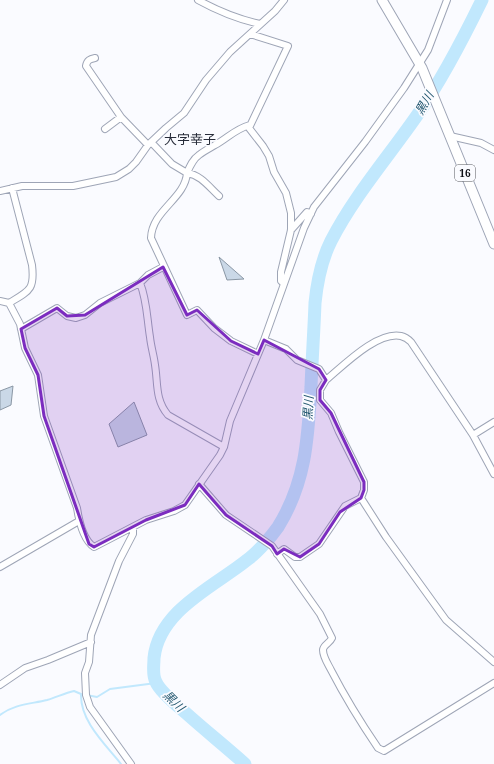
<svg xmlns="http://www.w3.org/2000/svg" width="494" height="764" font-family="'Noto Serif','Noto Sans JP',serif">
	<rect width="100%" height="100%" fill="#fafbff"/>
	<g fill="none" stroke-linecap="round" stroke-linejoin="round">
		<!-- stream -->
		<path stroke="#c1e8fd" stroke-width="2" d="M81,694C80,721 105,744 121,764
			M0,715C14,704 31,704 47,700C57,697 65,693 74,691L81,694L97,697L110,689L156,683"/>
		<!-- river -->
		<path stroke="#c1e8fd" stroke-width="13" d="M245,764C226,747 206,731 187,714C179,707 160,692 156,682C152,675 154,666 154,658C159,610 215,586 247,560C257,553 271,537 278,527C306,482 308,438 311,387C312,359 314,331 315,303C317,283 322,259 331,241C354,196 389,156 418,114C443,78 463,39 482,0"/>
	</g>
	<!-- building -->
	<path fill="#cad8e7" stroke="#8a97a5" d="M219,257L244,279L227,280Z
		M13,386L11,405L0,410V391Z
		M134,402L147,435L118,447L109,424Z"/>
	<g fill="none" stroke-linecap="round" stroke-linejoin="round">
		<!-- street casing -->
		<g stroke="#9ea5b6" stroke-width="8">
			<path id="street" d="M198,0C218,11 237,19 260,24
				M250,34L288,46L249,128L263,146L269,156L274,172L286,193L291,213V230L281,272V281L283,283
				M95,58C90,59 87,60 86,66L121,117
				M105,129L121,117L148,145
				M450,136L481,143L494,150
				M151,142L172,164L187,173C185,199 152,210 151,238L187,315L197,310L214,328L231,341L258,354
				M12,188L32,265C35,290 29,291 9,303L20,324L25,348L38,375L44,416L77,508C79,521 83,540 94,547L146,520L174,511L185,505L220,455L224,447L230,421L264,340L304,228L314,207L365,142L404,88L428,50L447,0
				M0,191L22,186H73L116,177L129,169L136,162L148,145L166,128L184,113L206,80L230,52L275,11L284,0
				M219,196C209,187 201,175 187,173C190,166 193,159 199,155C204,151 210,148 215,145C228,138 235,129 250,125
				M291,230L307,212L311,214
				M140,283C147,300 147,319 150,337C151,347 154,356 155,365C158,383 155,400 168,415L224,447
				M0,301L9,303
				M21,329L57,308L67,316L76,318L85,315L100,303L140,283L148,275L163,267
				M264,340L286,349L297,360L319,369L326,380L320,390V400L331,413L339,432L364,482V490L361,498L386,537L446,620L494,662
				M326,380C343,366 377,331 401,336C405,337 408,339 411,342L473,435L494,474
				M473,435L494,422
				M199,484L226,515L272,546L320,614L332,638C330,643 323,645 323,650C323,657 328,664 331,670C345,697 361,723 378,748L384,751L494,683
				M277,554L284,549L295,557H300L319,544L345,506L361,498
				M0,567L79,521
				M0,685L25,668L48,660L91,642
				M131,764L90,707L86,695L85,673L89,662L91,635L119,561L133,534V527"/>
		</g>
		<!-- primary casing -->
		<g stroke="#9ea5b6" stroke-width="11">
			<path id="primary" d="M382,0L422,68L494,244"/>
		</g>
		<!-- street -->
		<use href="#street" stroke="#fff" stroke-width="6"/>
		<!-- primary -->
		<use href="#primary" stroke="#fff" stroke-width="9"/>
	</g>
	<!-- marked area -->
	<path fill="#7b2cbf" fill-opacity="0.2" stroke="#7b2cbf" stroke-width="3" stroke-linejoin="round" d="M163,267L187,315L197,310L231,341L258,354L264,340L319,369L326,380L320,390V400L331,413L364,482V490L361,498L340,512L319,544L300,557L284,549L277,554L272,546L226,515L199,484L185,505L146,520L94,547L89,544L44,416L38,375L25,348L21,329L57,308L67,316L85,315Z"/>
	<g text-anchor="middle" dominant-baseline="central" stroke-width="3.5" stroke-linejoin="round" paint-order="stroke">
		<!-- shield labels -->
		<rect fill="#fafbff" stroke="#53555a" stroke-width="1" x="455" y="165" width="20" height="16" rx="3"/>
		<g font-size="10" font-weight="bold" fill="#0c0e14">
			<text x="465" y="173">16</text>
		</g>
		<!-- water labels -->
		<g font-size="12" font-style="italic" fill="#255971" stroke="#fafbff">
			<text transform="translate(424 103) rotate(-60)">黒川</text>
			<text transform="translate(308 408) rotate(-87)">黒川</text>
			<text transform="translate(174 701) rotate(44)">黒川</text>
		</g>
		<!-- quarter labels -->
		<g font-size="13" fill="#272c39" stroke="#fafbff">
			<text x="190" y="139">大字幸子</text>
		</g>
	</g>
</svg>
